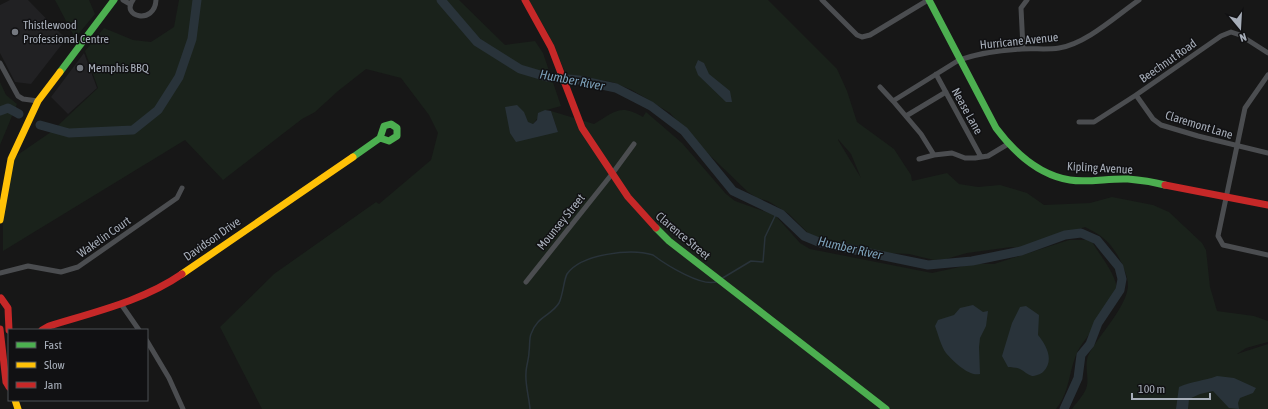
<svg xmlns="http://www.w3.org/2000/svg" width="1268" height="409" font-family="'Asap Condensed',sans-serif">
	<rect width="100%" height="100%" fill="#171717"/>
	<!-- built -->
	<path fill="#212123" d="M10,0H28L66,39L31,84L15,82L0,53V5Z
		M84,53L97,88L68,114L51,97Z"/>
	<!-- green -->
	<path fill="#1a221b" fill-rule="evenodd" d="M55,0H89L95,14L75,38Z
		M179,0H459L505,45L535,41L543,53L561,106L543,111L533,124L510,119L558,132L551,111L594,124C614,112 620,103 643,117L646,112L682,143L726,194L735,201L775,215L800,243L810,249L932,273L973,264H994L1069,240H1091C1099,255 1117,274 1117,291C1117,302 1089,334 1082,344C1068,364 1072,390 1056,409H262L220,327L274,274L376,202L379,204L431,160L438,133L429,115L401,78L366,69L338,91L315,112L302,119L223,180L185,140L3,251V217L13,158L51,132L98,88L85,51L104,28L133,40L151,42L174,27Z
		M528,0H768L837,69L847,91L857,122L894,149L911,175L912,181L947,173L959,184L978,187L1000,185L1027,193L1044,205L1090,203L1112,197L1153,205L1169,212L1202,243L1206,250L1210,287L1217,311L1254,316L1268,321V342L1246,348L1237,354L1268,344V409H1072C1076,403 1083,396 1086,389C1090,379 1084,367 1088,356C1097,337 1128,306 1128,285C1128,277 1124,269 1121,262C1112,243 1103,236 1085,227L1019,248L1011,247L967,253L946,259L934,260L909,254L887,253L839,245L814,239L789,214L768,201L757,198L748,192L697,143L670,113L632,90L612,82L566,74L547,32ZM838,139L851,154L861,178L838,140Z
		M0,82L6,95L17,104L0,145Z"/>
	<!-- water -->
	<path fill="#29333a" d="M698,60L704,63L709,74L730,91L732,102H726L698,75L695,67Z
		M517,105L524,112L528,122L533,124L537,120L538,113L545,110L551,111L558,132L516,142L510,133L505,107Z
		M973,305L983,312L988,311L986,326L980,338L979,347L980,374C969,377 953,361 946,353C941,346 938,334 935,326L938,320L954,315L960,308Z
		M1026,306L1039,315L1038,335C1046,345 1055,360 1043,372C1041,374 1035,376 1032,376C1028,375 1024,371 1020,369C1017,367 1012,368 1008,367L1002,356L1012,323L1020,307Z
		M1217,376L1234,378L1256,388L1253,393L1240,398L1238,403L1239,409L1229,408L1213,391L1200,394L1189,399L1188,409H1176L1179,387C1192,381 1204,381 1217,376Z"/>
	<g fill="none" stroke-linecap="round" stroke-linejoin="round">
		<!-- stream -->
		<path stroke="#29333a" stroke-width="1.5" d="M721,279L751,261L763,262L765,237L777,212
			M530,409C529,397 525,384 526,373C526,366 529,359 529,352C530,346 529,339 531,334C537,316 551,316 559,303C563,295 564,279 567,274C581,254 631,248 653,255C665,264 704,289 718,281"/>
		<!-- river -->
		<path stroke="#29333a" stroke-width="9" d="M441,0L477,42L520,69L547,77L579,80L616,88L651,106L684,131L733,191L781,214L804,236L821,243L928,265L972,261L1021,251L1065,235L1081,233L1097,240L1119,267L1122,279L1120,290L1098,323L1090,344L1081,355L1078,378L1064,409
			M0,111L8,108L19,114
			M40,125L69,133L133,130L158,110L179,77L192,39L197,0"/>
		<!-- street -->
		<path stroke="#4b4d50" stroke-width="5" d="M123,0L130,4
			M133,0C120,17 155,25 156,0
			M822,0L857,35L862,37L870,35L928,0
			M1023,48L1021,8L1027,0
			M0,63L18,96L23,99L38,101
			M936,74L981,157
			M1268,75L1245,108L1218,236L1223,245L1268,255
			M880,87L893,101
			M1136,95L1153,119L1161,125L1198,136L1268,153
			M906,116L946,92
			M1079,122H1094L1136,95L1221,36L1231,32L1240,35L1268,53
			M1008,144L988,156L975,158H965L952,153L934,155L921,134L893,101L959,60C979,53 1001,50 1022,49C1034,48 1046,50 1059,48C1086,44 1116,16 1139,0
			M919,159L934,155
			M0,273L28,266L61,272L78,267L177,198L182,188
			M526,282L612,174L634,144
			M121,304L139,330
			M147,341L169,378L183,409"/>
		<!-- fast -->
		<path stroke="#4caf50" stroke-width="7" d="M929,0L996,128C1014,152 1039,175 1070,180C1088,183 1109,178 1128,179C1140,180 1153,182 1165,185
			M60,72L114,0
			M353,157L380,138L384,126L391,124L397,128V136L389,141L380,138
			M656,228L669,241L886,409"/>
		<!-- slow -->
		<path stroke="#ffc107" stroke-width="7" d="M0,220L11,159L38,101L60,72
			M182,274L353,157
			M15,400L18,409"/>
		<!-- jam -->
		<path stroke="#c62828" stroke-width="7" d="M525,0L551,47L582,128L628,197L656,228
			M1165,185L1268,205
			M1,298L8,308L9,330
			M0,329L6,382L9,387
			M42,330L49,326C94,312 143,301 182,274"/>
	</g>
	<!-- markers -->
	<g fill="#757980" stroke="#111113" stroke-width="1.5">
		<circle cx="15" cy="32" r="4"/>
		<circle cx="80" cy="68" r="4"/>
	</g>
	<g text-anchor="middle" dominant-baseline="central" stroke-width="3" stroke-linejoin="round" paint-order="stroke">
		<!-- poi labels -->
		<g font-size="12" fill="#a7aeb9" stroke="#111113" text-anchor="start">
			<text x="23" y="25">Thistlewood<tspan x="23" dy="14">Professional Centre</tspan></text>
			<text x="88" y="68">Memphis BBQ</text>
		</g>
		<!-- street labels -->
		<g font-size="12" fill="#a7aeb9" stroke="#111113">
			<text transform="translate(1019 41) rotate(-6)">Hurricane Avenue</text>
			<text transform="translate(1168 61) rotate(-35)">Beechnut Road</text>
			<text transform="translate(967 111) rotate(61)">Nease Lane</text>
			<text transform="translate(1199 125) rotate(17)">Claremont Lane</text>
			<text transform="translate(1100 168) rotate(3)">Kipling Avenue</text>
			<text transform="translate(561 222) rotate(-51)">Mounsey Street</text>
			<text transform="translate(683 236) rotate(40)">Clarence Street</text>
			<text transform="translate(104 237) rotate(-35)">Wakelin Court</text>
			<text transform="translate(212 239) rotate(-35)">Davidson Drive</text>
		</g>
		<!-- water labels -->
		<g font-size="13" font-style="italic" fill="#7b9fb7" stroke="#111113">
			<text transform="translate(572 80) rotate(11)">Humber River</text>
			<text transform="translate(850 248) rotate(13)">Humber River</text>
		</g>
	</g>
	<!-- legend -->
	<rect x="8" y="329" width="140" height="72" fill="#111113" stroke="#4d5055"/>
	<rect x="16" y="342" width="20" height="6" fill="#4caf50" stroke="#4d5055"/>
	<text x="44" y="349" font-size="12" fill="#a7aeb9">Fast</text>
	<rect x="16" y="362" width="20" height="6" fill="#ffc107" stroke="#4d5055"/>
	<text x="44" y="369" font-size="12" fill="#a7aeb9">Slow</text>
	<rect x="16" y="382" width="20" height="6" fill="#c62828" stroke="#4d5055"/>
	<text x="44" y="389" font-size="12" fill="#a7aeb9">Jam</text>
	<!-- north arrow -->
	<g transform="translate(1240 28) rotate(162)" stroke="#111113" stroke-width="3" paint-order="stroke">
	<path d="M0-3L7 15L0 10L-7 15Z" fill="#a7aeb9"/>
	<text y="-6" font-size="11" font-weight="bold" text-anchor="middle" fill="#a7aeb9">N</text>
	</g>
	<!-- scale -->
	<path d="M1132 393v6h78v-6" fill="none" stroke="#a7aeb9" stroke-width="2"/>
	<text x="1138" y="393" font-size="12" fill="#a7aeb9" stroke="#111113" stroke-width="3" paint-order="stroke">100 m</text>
</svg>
